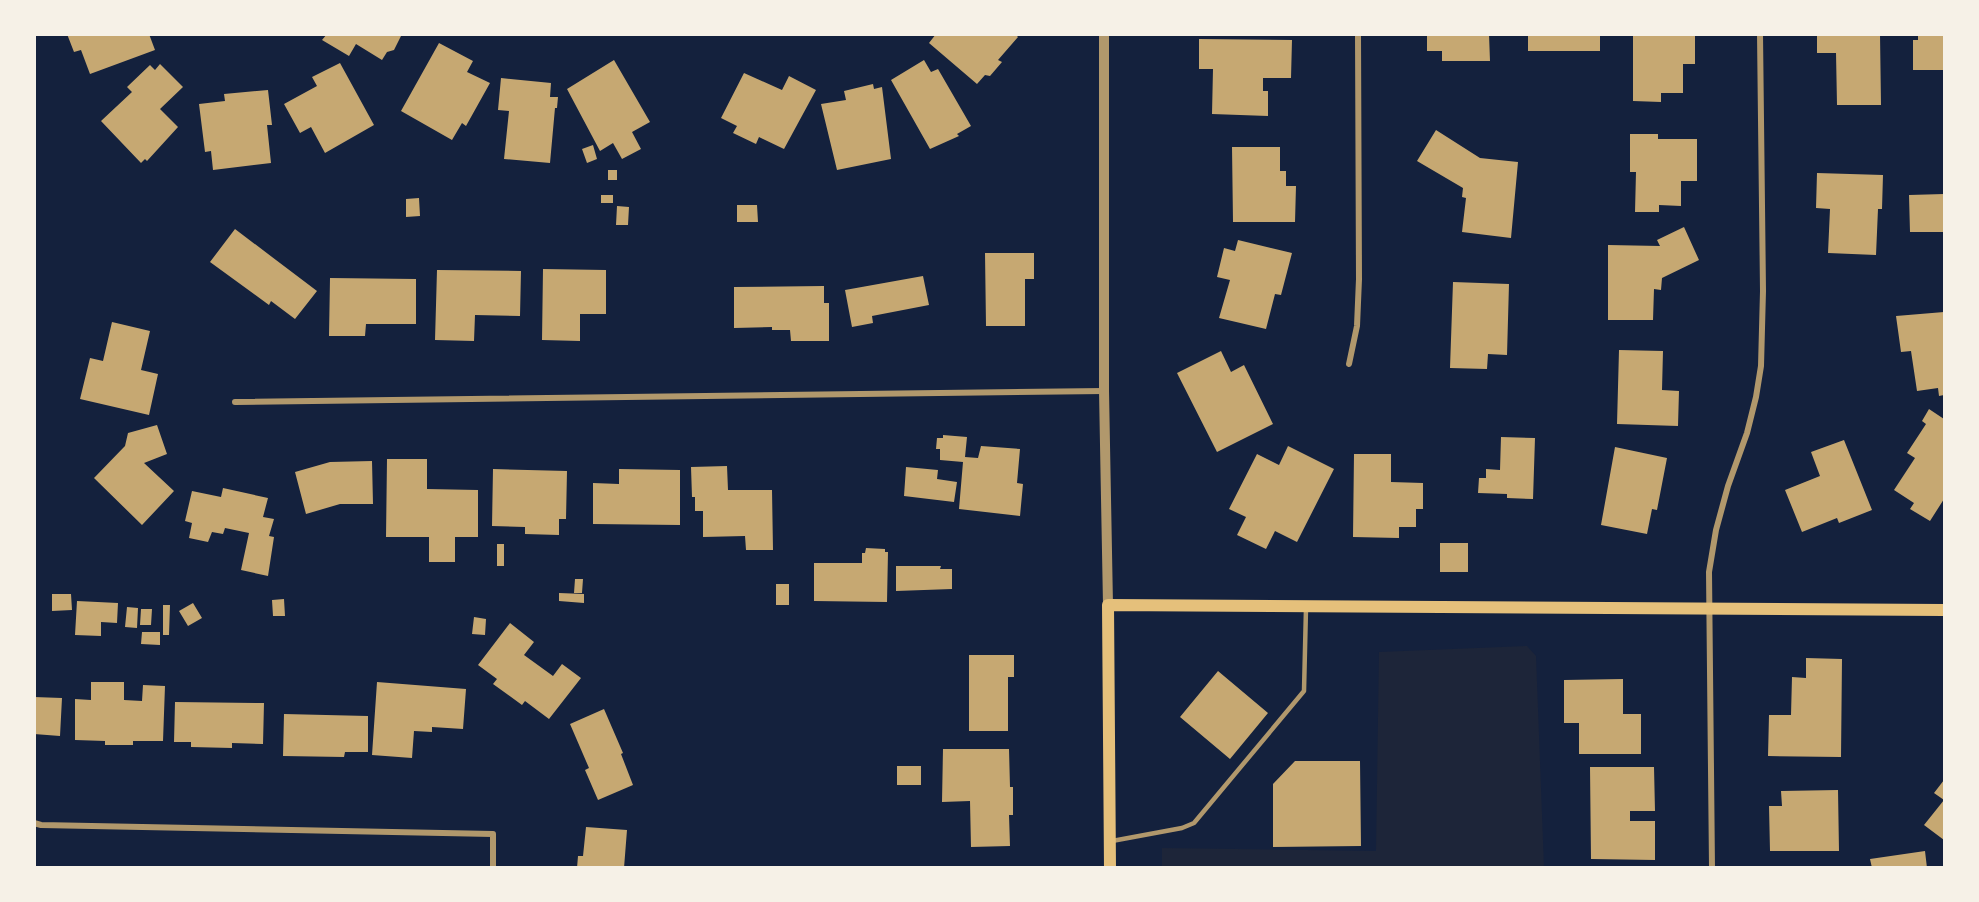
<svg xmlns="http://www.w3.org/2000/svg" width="1979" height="902" font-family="Arial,sans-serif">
	<rect width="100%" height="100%" fill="#14213d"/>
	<!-- green -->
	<path fill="#1d2539" d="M1527,646L1536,656L1544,867H1162V848L1376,851L1379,652Z"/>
	<!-- building -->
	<path fill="#c6a872" d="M67,34H149L155,50L90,74L81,50L74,52Z
		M327,34H402L394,50L387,52L382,60L356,44L349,56L322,40Z
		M936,34H1015L1018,37L998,60L1002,62L990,76L985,75L977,84L929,43Z
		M1427,34H1489L1490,61H1442V51H1427Z
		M1528,34H1600V51H1528Z
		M1633,34H1695V64H1683V93H1661V102L1633,101Z
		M1817,34H1880L1881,105H1837L1836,53H1817Z
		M1918,34H1944V70H1913V40H1918Z
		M1199,39L1292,40L1291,78H1263V91H1268V116L1212,114L1213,69H1199Z
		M439,43L473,61L467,72L490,83L466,126L462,123L452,140L401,111Z
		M614,60L650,122L632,132L641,149L622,159L613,143L600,151L567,89Z
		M924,60L931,72L938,69L971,126L957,134L959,136L930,149L891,80Z
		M340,63L374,125L325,153L311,127L300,133L284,104L317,86L312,77Z
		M160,64L183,87L160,109L178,127L147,161L145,159L141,163L101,121L132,92L127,87L150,65L155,70Z
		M744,73L782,90L789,76L816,90L784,149L759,137L756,144L733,133L737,126L721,118Z
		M501,78L551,83L550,97H558L557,108H555L550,163L504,159L509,111L498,110Z
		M873,84L874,89L882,87L891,159L837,170L821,104L846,100L844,91Z
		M268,90L272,125H267L271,163L213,170L211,151L205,152L199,104L225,101L224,94Z
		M1436,130L1480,158L1518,162L1511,238L1462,232L1466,198L1462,197L1463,188L1417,161Z
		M1630,134H1658V139H1697V181H1681V206L1659,205V212H1635L1636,172H1630Z
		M593,145L597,159L587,163L582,149Z
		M1232,147H1280V171H1286V186H1296L1295,222H1233Z
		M608,170H617V180H608Z
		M1817,173L1883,175L1882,209H1878L1876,255L1828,253L1830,209L1816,208Z
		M1944,194V232H1910L1909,195Z
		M601,195H613V203H601Z
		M419,198L420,216L406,217V199Z
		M737,205H757L758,222H737Z
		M617,206L629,207L628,225H616Z
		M1684,227L1699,260L1662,278L1661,290L1654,289L1653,320H1608V245L1660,246L1657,240Z
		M235,229L317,291L295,319L271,301L269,305L210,262Z
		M1238,240L1292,253L1281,295L1275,294L1266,329L1219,318L1230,280L1217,277L1224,248L1235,251Z
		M985,253H1034V279H1025V326H986Z
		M543,269L606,270V314H580V341L542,340Z
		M437,270L521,271L520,316L475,315L474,341L435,340Z
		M923,276L929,305L872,316L873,323L852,327L845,290Z
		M330,278L416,279V324H366L365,336H329Z
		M1453,282L1509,284L1507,355L1488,354L1487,369L1450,368Z
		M824,286V303H829V341H791L790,330H772V327L734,328V287Z
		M1944,312V395L1939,396L1938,388L1917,391L1911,351L1901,352L1896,316Z
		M112,322L150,331L141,370L158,374L149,415L80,399L90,358L103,361Z
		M1619,350L1663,351L1662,390L1679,391L1678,426L1617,424Z
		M1221,351L1231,372L1244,365L1273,424L1217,452L1177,373Z
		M1929,409L1944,419V499L1930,521L1910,509L1914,503L1894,490L1915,458L1907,453L1926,424L1922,421Z
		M157,425L167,454L144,463L174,491L142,525L94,478L125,446L128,433Z
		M943,435L967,437L965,457L978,458L981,446L1020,449L1017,483L1023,484L1020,516L959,509L963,462L940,460V449H936L937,438H943Z
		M1501,437L1535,438L1533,499L1507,498V494L1478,493L1479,478H1486V469L1500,470Z
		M1844,440L1872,510L1839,523L1837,518L1802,532L1785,490L1820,476L1811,452Z
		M1288,446L1334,469L1297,542L1275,531L1266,549L1237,535L1246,517L1229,509L1257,454L1279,465Z
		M1615,447L1667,458L1657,510L1652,509L1647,534L1601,525Z
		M1354,454H1391V482L1423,483V509H1416V527H1399V538L1353,537Z
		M387,459H427V489L478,490V537H455V562H429V537H386Z
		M372,461L373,504H340L306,514L295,472L330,462Z
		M727,466L728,490H772L773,550H746L745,536L703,537V511H695V497H692L691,467Z
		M906,467L938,470L937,479L957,482L954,502L904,496Z
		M493,469L567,471L566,519H559V535L525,534V527L492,526Z
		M619,469L680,470V525L593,524V483L619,484Z
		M223,488L268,498L263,517L274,519L269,536L274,537L268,576L241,570L249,533L225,528L223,534L212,532L208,542L189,538L192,523L185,521L192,491L221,497Z
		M1440,543H1468V572H1440Z
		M497,544H504V566H497Z
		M866,548L885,549V552H888L887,602L814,601V563H862V553H865Z
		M896,566H941L940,569H952V589L896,591Z
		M575,579H583L582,593H574Z
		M776,584H789V605H776Z
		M559,593L584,594V603L559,601Z
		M52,594H71L72,610L52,611Z
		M284,599L285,616H273L272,600Z
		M77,601L118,603L117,623L101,622V636L75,635Z
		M193,603L202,618L188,626L179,611Z
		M163,605H170L169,635H163Z
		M127,607L138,608L137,628L125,627Z
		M141,609H152L151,625H140Z
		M474,617L486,619L485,635L472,634Z
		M510,623L534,642L524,655L553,676L562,664L581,678L549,719L525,701L522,705L493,684L497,679L478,665Z
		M142,632H160V645L141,644Z
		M969,655H1014V677H1008V731H969Z
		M1806,658L1842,659L1841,757L1768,756L1769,715H1791L1792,677L1806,678Z
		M1218,671L1268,713L1230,759L1180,717Z
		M1623,679V714H1641V754H1579V723H1564V680Z
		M91,682H124V700L142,701L143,685L165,686L163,741H133V745H105V741L75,740V699L91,700Z
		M377,682L466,689L463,729L432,727V732L414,731L412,758L372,755Z
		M34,697L62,698L60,736L34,734Z
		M175,702L264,703L263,744L232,743V748L191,747V742H174Z
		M604,709L623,753L621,754L633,785L598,800L585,770L589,768L570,724Z
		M284,714L368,716V752H345L344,757L283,756Z
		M943,749H1009L1010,787H1013V815H1009L1010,846L971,847L970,801L942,802Z
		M1295,761H1360L1361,846L1273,847V784Z
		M897,766H921V785H897Z
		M1590,767H1654L1655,811H1630V821H1655V860L1591,859Z
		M1944,780V840L1924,825L1944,800L1934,793Z
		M1838,790L1839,851H1770L1769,806H1782L1781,791Z
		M586,827L627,830L624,868H577L578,856H583Z
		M1925,851L1927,868H1872L1870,859Z"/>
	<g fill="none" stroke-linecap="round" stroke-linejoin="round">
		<!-- service -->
		<path stroke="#b1986c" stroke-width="4.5" d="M1112,841L1182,828L1194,823L1304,691L1306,608"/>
		<!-- minor -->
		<path stroke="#b1986c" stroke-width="6" d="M1349,364L1357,326L1359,279L1358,34
			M235,402L1104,391
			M34,823L41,825L493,834V868
			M1712,868L1709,572L1716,530L1728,486L1747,433L1756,397L1761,366L1763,291L1760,34"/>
		<!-- tertiary -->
		<path stroke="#b1986c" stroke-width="10" d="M1104,34V391L1108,605"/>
		<!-- secondary -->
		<path stroke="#e5c07b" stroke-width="12" d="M1110,868L1108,605L1944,610"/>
	</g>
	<!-- border -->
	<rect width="1979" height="902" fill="none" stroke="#f6f1e7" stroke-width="72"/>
</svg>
